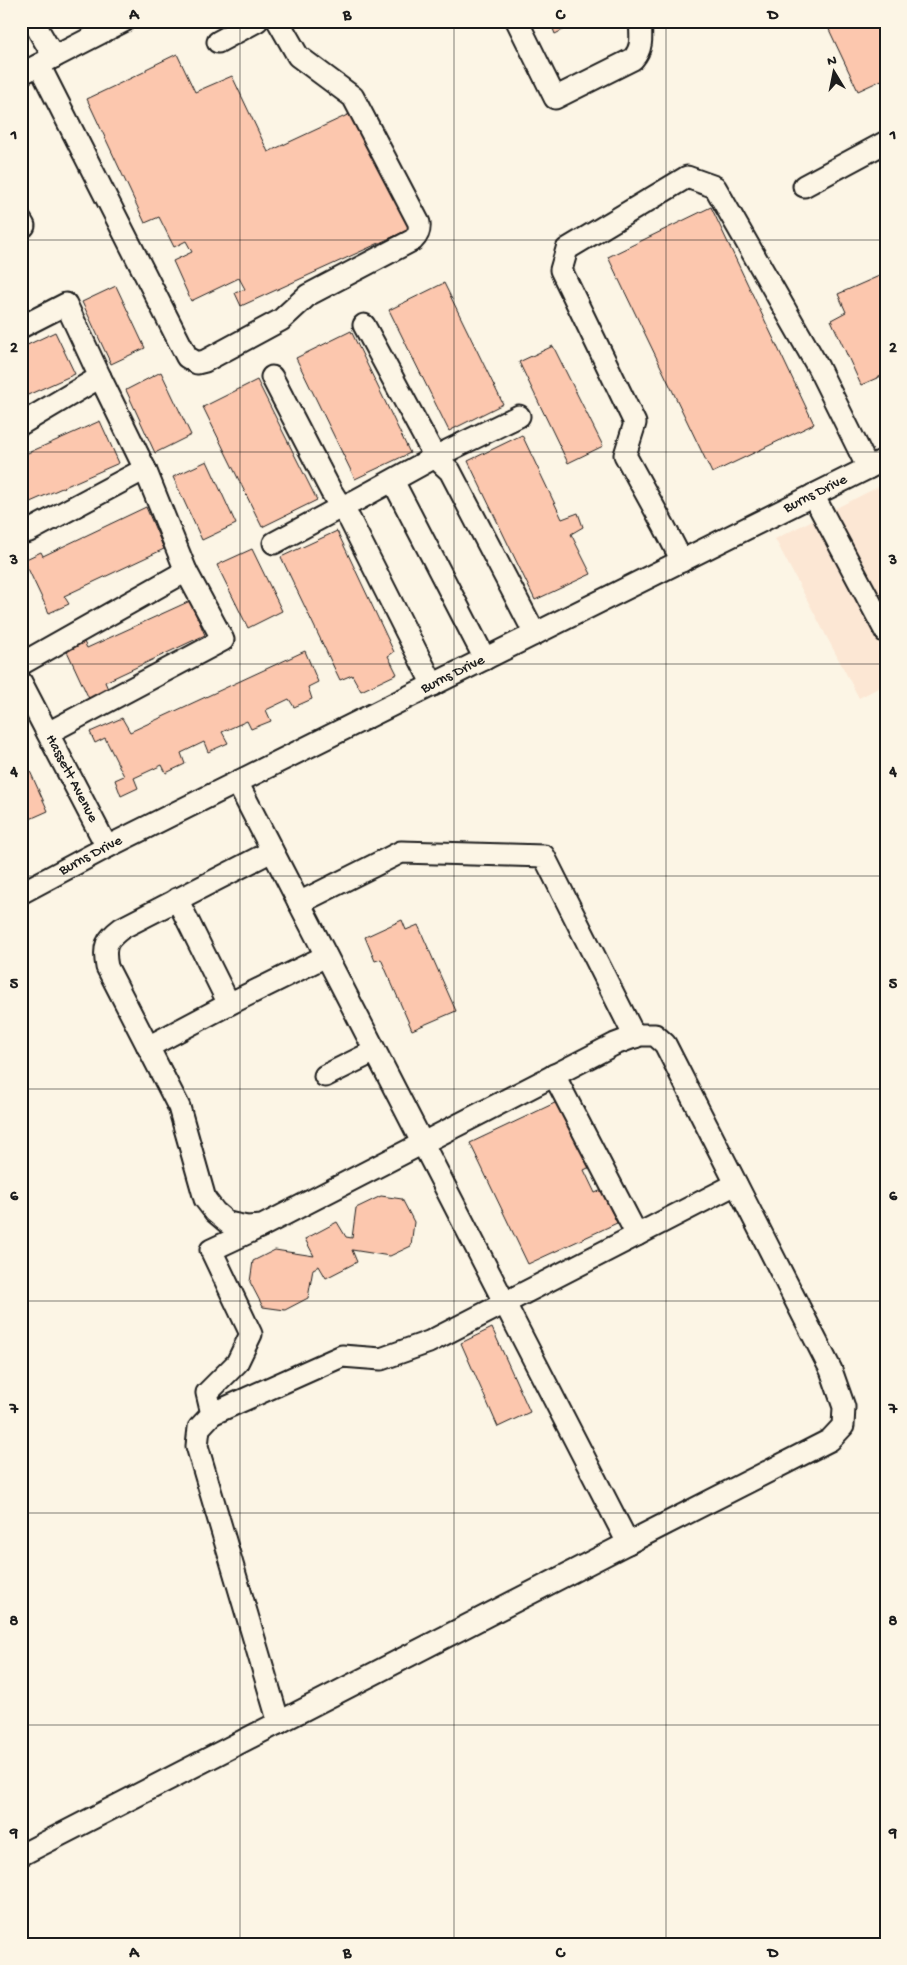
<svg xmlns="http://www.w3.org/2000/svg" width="907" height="1965" font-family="'Gochi Hand',sans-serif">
	<rect width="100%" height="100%" fill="#fcf5e5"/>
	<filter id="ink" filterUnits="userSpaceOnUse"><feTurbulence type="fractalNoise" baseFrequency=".02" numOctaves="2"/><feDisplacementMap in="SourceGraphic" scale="10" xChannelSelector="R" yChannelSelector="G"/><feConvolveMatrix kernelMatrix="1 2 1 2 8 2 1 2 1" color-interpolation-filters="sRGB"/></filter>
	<g filter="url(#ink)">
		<!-- built -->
		<path fill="#fce7d4" d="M886,483V684L859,698L775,539Z"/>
		<!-- building -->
		<path fill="#fcc7ae" stroke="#1c1c1c" d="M550,21H581L555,34Z
			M825,21H886V78L858,91Z
			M177,54L195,92L232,76L268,152L356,111L410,229L241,306L235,293L245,289L239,278L191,301L173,261L192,252L186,241L174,247L159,217L145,223L87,99L146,71V69Z
			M711,207L814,424L712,473L608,257Z
			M886,273V374L861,385L831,320L846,312L838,294Z
			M444,283L503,404L449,431L389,310Z
			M116,286L145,348L111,364L82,302Z
			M351,331L410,453L355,479L296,358Z
			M55,332L75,374L21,398V348Z
			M553,346L603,446L568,463L519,362Z
			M161,372L191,435L155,453L126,390Z
			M257,380L317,500L262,527L203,407Z
			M100,421L119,463L21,506V456Z
			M522,435L562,519L578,513L583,527L571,534L591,574L535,600L468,461Z
			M207,461L236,524L202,540L173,477Z
			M146,507L164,549L64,596L69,604L49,613L24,560L41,552L43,556Z
			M337,531L394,652L388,656L397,674L361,691L352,675L340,680L281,557Z
			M252,549L282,611L248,628L217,565Z
			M190,601L205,635L105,682L110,694L91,703L66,649L84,642L87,648Z
			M305,651L318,682L308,687L312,699L294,707L289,699L266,710L271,721L251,729L247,721L222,732L228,743L208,752L204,742L181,753L185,764L166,773L162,765L134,778L138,788L121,796L115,780L124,776L105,738L95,743L90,732L122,718L130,732Z
			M29,769L48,811L21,823V772Z
			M402,920L406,930L418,925L456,1011L412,1030L381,959L375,961L365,937Z
			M559,1101L590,1167L584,1170L595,1193L602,1190L617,1223L528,1264L470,1143Z
			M381,1196L402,1199L414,1222L411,1246L390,1256L352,1250L357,1262L326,1278L319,1266L313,1269L308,1298L285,1310L263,1307L250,1282L253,1261L275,1250L314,1256L305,1239L337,1222L346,1237L352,1238L356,1208Z
			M492,1328L530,1412L498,1427L461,1343Z"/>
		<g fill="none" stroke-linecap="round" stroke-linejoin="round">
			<!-- minor casing -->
			<g stroke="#1c1c1c" stroke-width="25">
				<g id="minor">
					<path d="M33,21L54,57"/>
					<path d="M517,21L555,98L633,59C643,48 641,36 640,21"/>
					<path d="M218,42L257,21"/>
					<path d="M39,65L187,357L197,363L205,361L281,320L308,295L413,240C418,235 420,231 419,223L353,97L298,56L278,21"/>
					<path d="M21,74L124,21"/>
					<path d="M804,186L886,142"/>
					<path d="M21,221L24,226L21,227"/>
					<path d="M364,325L435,457L519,416"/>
					<path d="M21,327L66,304L100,377L21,424"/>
					<path d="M272,377L331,491L341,507L274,543"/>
					<path d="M393,481L485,659"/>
					<path d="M813,495L886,632"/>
					<path d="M21,533L29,531L145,469L100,377"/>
					<path d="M682,561L664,526L625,455L635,423L561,270L567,249L687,177L715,187L818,367L868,468"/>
					<path d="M21,664L186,571L145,469"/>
					<path id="s1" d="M21,682L107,847"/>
					<path d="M433,685L350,520L341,507L355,501L435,457L450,471L535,634"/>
					<path d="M48,733L223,640L186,571"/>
					<path d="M272,851L122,928C106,940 103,946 107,967L179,1107L205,1199L215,1212L228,1223L247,1227L262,1226L615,1044L639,1035H655L665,1044L831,1370L844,1407L843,1426L830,1440L628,1543"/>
					<path id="s2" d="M21,893L107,847L886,459"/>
					<path d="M177,899L229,1004L326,956"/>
					<path d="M299,903L401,852L544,856L635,1037"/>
					<path d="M148,1047L229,1004"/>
					<path d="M554,1075L637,1235"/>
					<path d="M325,1076L375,1051"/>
					<path d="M260,1227L211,1250L251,1334L237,1363L207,1393L212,1414L342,1356L381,1359L429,1342L736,1184"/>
					<path d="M212,1414L199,1428L197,1446L279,1723"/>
					<path d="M21,1855L628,1543L237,782"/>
				</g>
			</g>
			<!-- minor -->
			<use href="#minor" stroke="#fcf5e5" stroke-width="21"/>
		</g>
	</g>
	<!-- grid -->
	<path fill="none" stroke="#1c1c1c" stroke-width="1" stroke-opacity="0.55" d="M240,21V1944M454,21V1944M666,21V1944M21,240H886M21,452H886M21,664H886M21,876H886M21,1089H886M21,1301H886M21,1513H886M21,1725H886"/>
	<g text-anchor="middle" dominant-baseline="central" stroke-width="5" stroke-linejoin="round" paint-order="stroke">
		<!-- street labels -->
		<g font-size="15" fill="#1c1c1c" stroke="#fcf5e5">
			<text stroke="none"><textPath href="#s2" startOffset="889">Burns Drive</textPath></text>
			<text stroke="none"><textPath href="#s2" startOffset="484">Burns Drive</textPath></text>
			<text stroke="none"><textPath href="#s1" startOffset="109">Hassett Avenue</textPath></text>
			<text stroke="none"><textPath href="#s2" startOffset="79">Burns Drive</textPath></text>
		</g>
	</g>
	<!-- margin -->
	<rect width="907" height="1965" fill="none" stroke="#fcf5e5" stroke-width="55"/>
	<!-- north arrow -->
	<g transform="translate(834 72) rotate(350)" stroke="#fcf5e5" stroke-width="4" paint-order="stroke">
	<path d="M0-4L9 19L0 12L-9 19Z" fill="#1c1c1c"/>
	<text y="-8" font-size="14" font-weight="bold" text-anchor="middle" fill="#1c1c1c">N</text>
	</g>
	<rect x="28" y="28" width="852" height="1910" fill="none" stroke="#1c1c1c" stroke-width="2"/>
	<g font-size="16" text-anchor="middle" font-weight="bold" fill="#1c1c1c">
		<text x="134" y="19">A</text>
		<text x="347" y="19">B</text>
		<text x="560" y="19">C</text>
		<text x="773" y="19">D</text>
		<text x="14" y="139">1</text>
		<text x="893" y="139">1</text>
		<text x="14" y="352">2</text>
		<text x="893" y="352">2</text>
		<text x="14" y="564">3</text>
		<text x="893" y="564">3</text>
		<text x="14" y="776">4</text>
		<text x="893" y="776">4</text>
		<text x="14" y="988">5</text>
		<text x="893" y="988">5</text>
		<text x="14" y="1200">6</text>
		<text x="893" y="1200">6</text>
		<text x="14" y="1413">7</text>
		<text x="893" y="1413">7</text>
		<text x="14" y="1625">8</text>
		<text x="893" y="1625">8</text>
		<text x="14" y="1837">9</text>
		<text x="893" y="1837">9</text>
		<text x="134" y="1957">A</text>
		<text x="347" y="1957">B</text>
		<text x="560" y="1957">C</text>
		<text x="773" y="1957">D</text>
	</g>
</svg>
